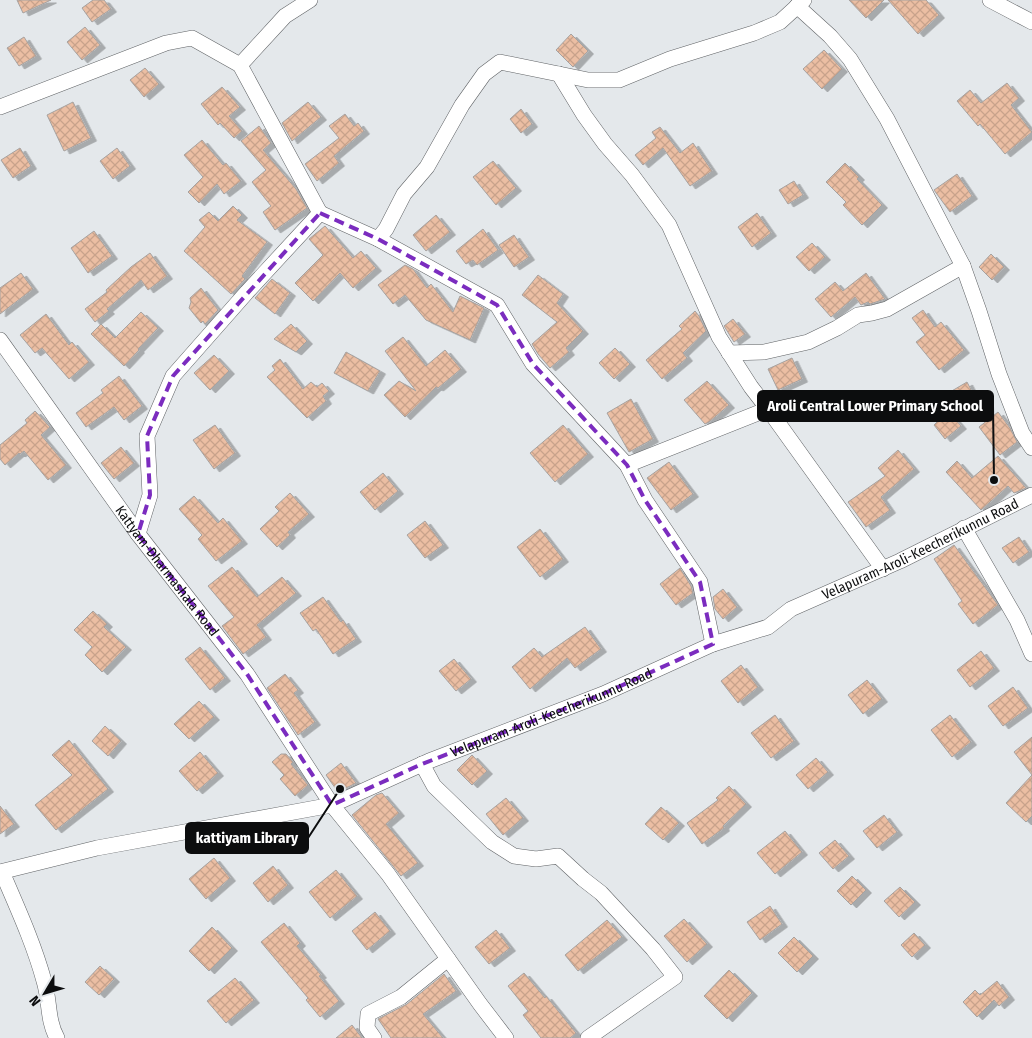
<svg xmlns="http://www.w3.org/2000/svg" width="1032" height="1038" font-family="'Fira Sans Condensed',sans-serif">
	<defs>
		<pattern id="building-cross-hatch" width="8" height="8" patternUnits="userSpaceOnUse" patternTransform="scale(1.25)"><rect width="8" height="8" fill="#ebbea3"/><path d="M0 0l8 8M0 8l8-8" fill="none" stroke="#c8a28b"/></pattern>
		<filter id="shadow"><feDropShadow dx="5.5" dy="3" stdDeviation="0" flood-color="#0004"/></filter>
	</defs>
	<rect width="100%" height="100%" fill="#e4e8eb"/>
	<!-- building -->
	<path fill="url(#building-cross-hatch)" stroke="#a6a2a0" filter="url(#shadow)" d="M17,0H51L23,13Z
		M93,0H104L111,9L92,22L82,8Z
		M849,0H884L866,18Z
		M888,0H926L939,15L918,34Z
		M85,27L100,45L82,60L67,42Z
		M571,34L588,51L573,67L556,50Z
		M24,37L36,56L19,66L7,48Z
		M824,50L842,69L822,89L803,69Z
		M145,68L159,84L144,97L130,80Z
		M1007,83L1019,98L1011,105L1032,132L1005,154L980,124L978,126L957,101L970,90L981,103Z
		M222,87L240,107L229,116L242,131L234,138L220,123L218,125L201,104Z
		M73,102L91,138L64,151L47,115Z
		M308,102L321,117L292,141L282,123Z
		M521,109L532,124L521,133L510,119Z
		M345,114L354,126L358,123L364,131L334,156L339,163L317,181L305,164L339,138L329,126Z
		M259,126L271,143L263,150L296,189L307,208L275,230L263,212L271,206L252,182L266,170L241,141Z
		M660,127L680,153L693,143L712,171L690,186L663,148L643,165L635,155L656,138L652,132Z
		M202,140L223,165L226,163L241,181L224,194L217,184L199,203L188,192L203,177L184,155Z
		M20,148L31,166L13,178L1,160Z
		M117,148L130,166L113,179L100,161Z
		M493,161L516,188L496,205L473,177Z
		M845,163L859,177L857,179L882,205L862,225L843,205L846,202L826,182Z
		M957,174L972,196L950,212L934,190Z
		M794,181L803,195L788,204L779,190Z
		M233,206L242,215L237,220L267,242L242,276L245,279L231,294L184,251L205,227L199,220L209,212L218,221Z
		M757,213L771,233L752,247L738,227Z
		M436,215L450,232L426,251L413,235Z
		M325,226L353,258L361,251L376,268L353,288L340,273L313,301L295,283L323,255L309,239Z
		M483,229L498,250L477,265L473,260L466,264L456,251Z
		M94,231L112,256L88,273L71,248Z
		M514,235L529,257L514,267L499,245Z
		M812,243L825,257L809,271L796,257Z
		M150,253L167,276L148,290L141,280L107,309L109,311L95,322L85,309L107,292L106,290L131,267Z
		M991,254L1004,267L992,280L979,267Z
		M405,265L413,269L427,288L431,284L453,312L460,296L484,308L470,340L426,320L405,295L393,304L378,285Z
		M21,273L33,289L0,314V288Z
		M866,273L885,299L870,304L868,302L861,305L855,297L831,317L815,299L835,282L843,291Z
		M538,275L563,294L557,303L583,331L566,348L569,352L550,368L538,354L532,344L557,322L522,295Z
		M272,279L290,293L275,314L255,298Z
		M201,288L218,310L205,324L203,321L201,323L189,308L191,302L190,298Z
		M923,310L935,327L941,322L964,350L939,370L916,342L925,335L912,318Z
		M695,311L699,316L706,331L683,353L687,358L662,379L646,360L682,329L679,326Z
		M141,312L158,328L138,349L139,350L124,366L91,334L101,324L115,338Z
		M46,314L69,345L72,342L89,362L69,379L42,348L35,353L20,335Z
		M733,319L745,334L734,342L724,326Z
		M291,324L307,341L296,352L274,339Z
		M403,337L426,366L445,350L461,369L438,388L436,387L405,417L384,395L399,381L416,391L385,351Z
		M615,348L630,364L614,379L599,363Z
		M346,352L380,371L368,391L334,373Z
		M214,355L229,371L210,390L194,373Z
		M792,358L802,379L778,390L768,369Z
		M280,359L303,389L311,382L317,387L322,383L329,391L323,396L326,401L307,418L267,377L275,370L272,366Z
		M119,376L142,406L124,420L114,407L86,427L76,413L103,393L101,390Z
		M707,381L729,405L709,422L705,424L684,400Z
		M967,382L977,401L960,410L950,392Z
		M631,399L653,439L629,452L607,413Z
		M35,411L50,427L41,435L66,465L48,480L24,451L20,454L19,453L5,465L0,459V445L27,423L25,420Z
		M948,411L961,426L945,439L934,425Z
		M998,412L1010,428L1017,442L1000,455L979,427Z
		M215,425L235,453L214,469L193,440Z
		M563,425L588,454L555,482L530,453Z
		M121,447L134,463L114,479L101,463Z
		M898,450L914,469L881,497L890,510L866,527L848,502L885,476L878,468Z
		M998,456L1026,488L1014,493L1008,486L981,510L946,472L957,461L972,478Z
		M669,462L693,494L671,510L647,478Z
		M383,473L398,491L375,510L360,492Z
		M290,493L309,514L288,532L290,535L277,547L260,529L279,511L275,507Z
		M194,496L218,523L223,518L242,541L216,561L198,539L202,535L179,509Z
		M425,521L443,545L425,558L407,535Z
		M540,529L563,559L540,577L517,547Z
		M1019,537L1029,552L1013,563L1002,548Z
		M954,545L998,605L973,624L958,604L962,601L934,559Z
		M232,567L257,597L282,577L296,593L257,625L266,637L243,654L222,626L234,617L208,586Z
		M680,568L691,586L693,593L676,605L660,584Z
		M723,589L737,607L723,619L715,609L713,597Z
		M323,597L341,622L343,620L356,639L333,654L316,629L313,631L300,613Z
		M93,611L107,624L104,627L126,647L102,672L85,655L92,647L74,630Z
		M585,627L601,649L575,668L567,658L530,689L512,667L534,648L542,657Z
		M200,647L225,678L210,690L185,659Z
		M981,651L994,668L970,687L957,670Z
		M454,659L471,679L456,691L439,671Z
		M741,665L758,687L738,703L721,681Z
		M285,674L298,690L294,693L315,722L298,735L267,688Z
		M867,680L882,699L863,714L848,695Z
		M1013,687L1028,708L1003,726L988,706Z
		M199,701L214,717L189,739L174,724Z
		M775,715L794,741L771,758L751,733Z
		M950,715L971,742L952,757L931,730Z
		M105,726L121,741L108,756L92,741Z
		M1032,737V816L1026,822L1006,803L1032,775L1014,752Z
		M69,740L108,789L56,830L35,805L72,775L52,755Z
		M200,752L218,773L197,791L179,771Z
		M281,754H286L293,762L291,764L308,785L295,796L280,779L284,775L272,762Z
		M472,755L487,771L472,785L457,770Z
		M816,758L828,772L808,789L796,775Z
		M341,763L356,783L338,792L326,775Z
		M729,786L746,804L723,826L724,828L702,844L687,823L718,800L716,798Z
		M382,793L399,813L386,824L418,863L401,876L352,815L376,795Z
		M506,798L523,818L503,835L486,814Z
		M0,806L14,824L0,834Z
		M661,807L679,823L663,840L645,824Z
		M884,815L897,832L877,848L863,831Z
		M785,831L802,852L775,874L757,853Z
		M835,840L849,856L833,869L819,853Z
		M214,858L230,878L206,899L189,879Z
		M273,866L288,885L268,902L253,883Z
		M336,870L357,896L330,918L309,892Z
		M852,876L866,890L851,905L837,891Z
		M900,887L915,902L899,917L884,901Z
		M770,906L782,924L760,940L747,922Z
		M375,912L390,931L367,950L352,931Z
		M684,919L707,944L687,962L664,936Z
		M607,920L622,937L578,971L565,955Z
		M284,923L300,943L297,946L321,975L319,976L339,1001L320,1017L306,1000L308,998L261,942Z
		M212,927L232,948L209,971L189,951Z
		M496,930L510,948L489,964L475,947Z
		M914,933L925,945L912,957L901,945Z
		M794,937L813,956L797,972L778,953Z
		M100,966L114,979L99,995L85,982Z
		M729,970L752,993L727,1019L704,996Z
		M524,973L545,998L546,996L576,1033L570,1038H541L523,1015L528,1011L508,986Z
		M444,974L456,991L423,1014L443,1038H391L378,1019L407,1004Z
		M235,978L254,1000L226,1023L207,1001Z
		M997,981L1009,997L999,1006L994,1000L977,1017L963,1002L975,990L980,995Z
		M352,1025L362,1038H336Z"/>
	<g fill="none" stroke-linecap="round" stroke-linejoin="round">
		<!-- minor casing -->
		<g stroke="#606366" stroke-width="16">
			<g id="minor">
				<path d="M990,0L1032,22"/>
				<path d="M797,6L830,36L850,59L887,119L963,266L979,311L999,374L1022,433L1032,448"/>
				<path d="M240,65L285,16L310,0"/>
				<path d="M559,74L584,115L605,144L632,175L669,225L719,337L751,387L768,409"/>
				<path d="M0,107L166,43L192,38L240,65L320,213"/>
				<path d="M378,239L386,229L404,194L427,167L462,105L484,74L500,62L588,80H619L670,59L754,33L780,22L804,0"/>
				<path id="s1" d="M0,340L138,534L247,674L332,805L97,848L0,872"/>
				<path d="M729,353L764,352L808,342L837,328L858,315L872,313L887,309L963,266"/>
				<path d="M627,465L645,500L700,582L713,644"/>
				<path d="M964,528L1017,620L1032,654"/>
				<path d="M138,534L150,495L147,436L173,376L247,292L320,213L378,239L497,305L533,364L627,465L768,409L883,569"/>
				<path d="M422,764L434,786L492,842L514,856L536,859L558,856L583,879L601,893L653,949L675,977L588,1038"/>
				<path d="M2,872C17,907 34,944 44,981C50,1000 47,1020 57,1038"/>
				<path d="M374,1038L367,1028L368,1014L401,997L448,959"/>
				<path id="s2" d="M506,1038L480,1004L388,874L332,805L429,761L603,694L713,644L768,627L791,609L900,561L1032,495"/>
			</g>
		</g>
		<!-- minor -->
		<use href="#minor" stroke="#fff" stroke-width="15"/>
	</g>
	<!-- marked area -->
	<path fill="none" stroke="#7b2cbf" stroke-width="4" stroke-dasharray="10 6" stroke-linejoin="round" d="M320,213L378,239L497,305L533,364L627,465L645,500L700,582L713,644L603,694L422,764L332,805L247,674L138,534L150,495L147,436L173,376Z"/>
	<g text-anchor="middle" dominant-baseline="central" stroke-width="5" stroke-linejoin="round" paint-order="stroke">
		<!-- street labels -->
		<g font-size="14" fill="#0c0d0e" stroke="#e4e8eb">
			<text stroke="none"><textPath href="#s2" startOffset="934">Velapuram-Aroli-Keecherikunnu Road</textPath></text>
			<text stroke="none"><textPath href="#s1" startOffset="285">Kattyam-Dharmashala Road</textPath></text>
			<text stroke="none"><textPath href="#s2" startOffset="529">Velapuram-Aroli-Keecherikunnu Road</textPath></text>
		</g>
	</g>
	<!-- callouts -->
	<path fill="none" stroke="#0c0d0e" stroke-width="2" d="M994 480L993 406M340 789L308 838"/>
	<g fill="#0c0d0e" stroke="#e4e8eb" stroke-width="2">
		<circle cx="994" cy="480" r="5"/>
		<circle cx="340" cy="789" r="5"/>
	</g>
	<g fill="#0c0d0e" stroke="#0c0d0e" stroke-width="2">
		<rect x="758" y="391" width="235" height="30" rx="5"/>
		<rect x="186" y="823" width="122" height="30" rx="5"/>
	</g>
	<g font-size="15" text-anchor="middle" font-weight="bold" fill="#fff">
		<text x="875" y="411">Aroli Central Lower Primary School</text>
		<text x="247" y="843">kattiyam Library</text>
	</g>
	<!-- north arrow -->
	<g transform="translate(45 993) rotate(232)" stroke="#e4e8eb" stroke-width="4" paint-order="stroke">
	<path d="M0-4L9 19L0 12L-9 19Z" fill="#0c0d0e"/>
	<text y="-8" font-size="14" font-weight="bold" text-anchor="middle" fill="#0c0d0e">N</text>
	</g>
</svg>
